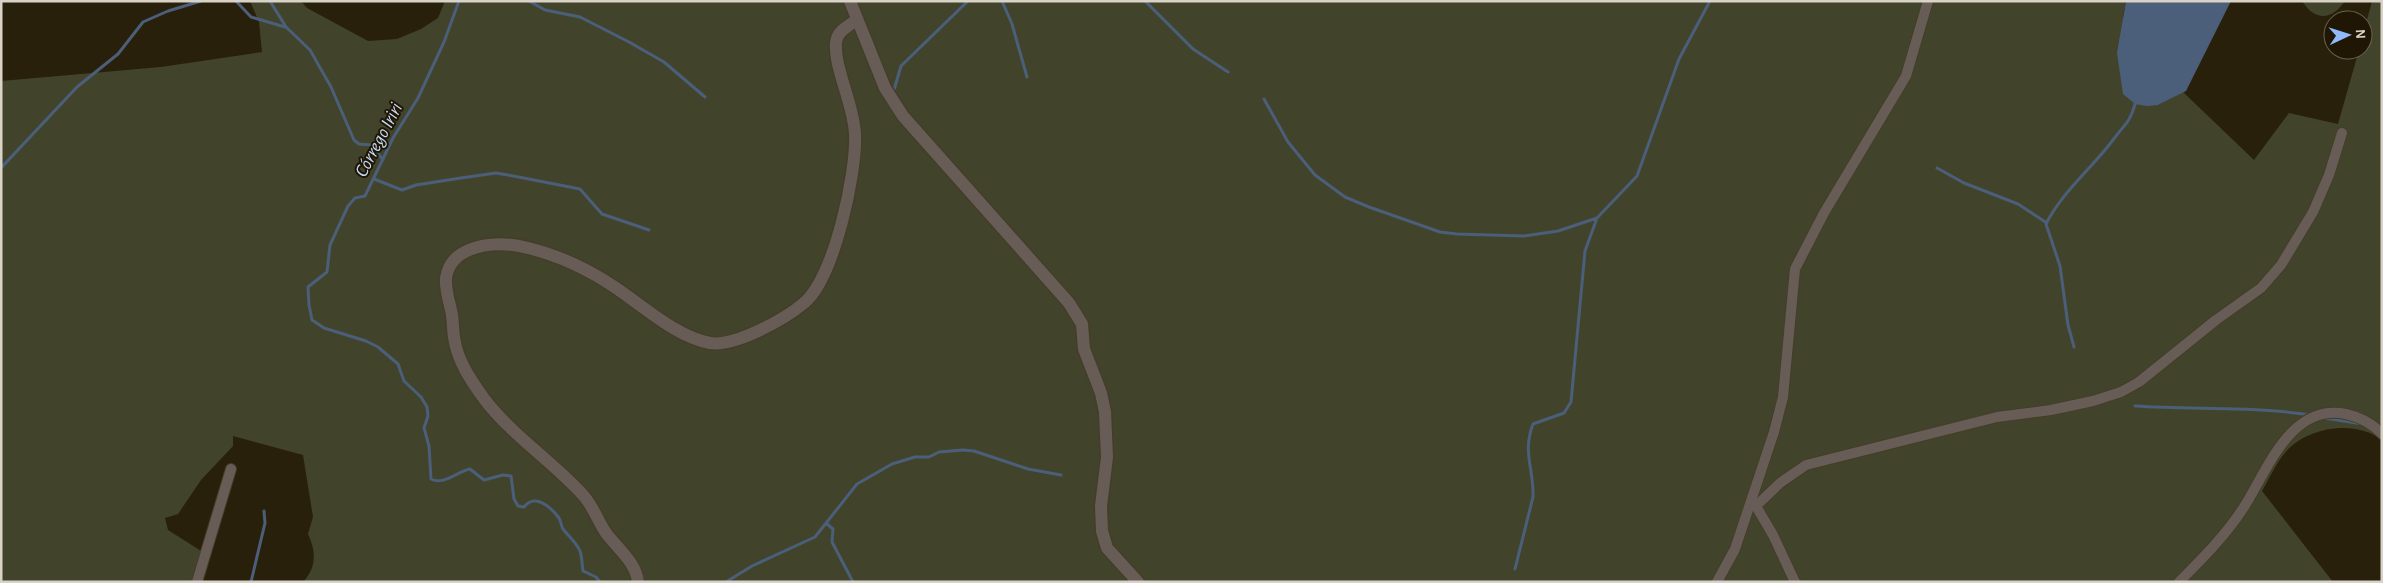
<svg xmlns="http://www.w3.org/2000/svg" width="2383" height="583" font-family="'Alegreya Sans',sans-serif">
	<rect width="100%" height="100%" fill="#29200b"/>
	<!-- green -->
	<path fill="#41442b" d="M250,1H301L307,8L368,41L397,39L421,29L438,18L445,1H2126L2123,16L2158,105L2183,92L2254,160L2289,113L2338,124L2359,50H2363V35L2372,1H2382V440C2355,419 2305,427 2284,454C2275,465 2269,479 2262,491L2333,582H303C317,567 316,551 308,534L313,517L303,455L233,436V446L201,480L178,514L165,518L168,530L209,556L200,582H1V81L161,67L262,52L259,22Z
		M2302,1H2345C2331,21 2315,21 2302,1Z"/>
	<!-- water -->
	<path fill="#4b5e7a" d="M2126,1H2231L2186,91L2158,105L2147,106L2135,104L2123,94L2117,53Z"/>
	<g fill="none" stroke-linecap="round" stroke-linejoin="round">
		<!-- stream -->
		<path stroke="#4b5e7a" stroke-width="3" d="M236,1L251,17L285,27
			M270,1L286,27L310,50L331,87L354,140L359,144L371,145L383,160
			M459,1L444,42L418,98L393,138L365,196L355,198L348,206L330,245L327,272L308,287L309,305L312,320L324,328L366,341L378,347L398,364L404,381L421,397L427,407L428,416L424,428L429,446L431,479C443,486 458,471 470,469L484,480L503,475L511,476L514,499L518,506L524,507C535,493 551,507 559,518C561,521 561,526 563,529C569,537 576,542 580,551C582,557 582,564 583,571L596,577L600,582
			M529,1L545,10L580,17L629,42L664,62L705,97
			M1002,1L1012,24L1027,77
			M1145,1L1193,49L1228,72
			M894,90L901,66L968,1
			M1264,99L1288,142L1315,175L1345,197L1369,207L1440,232L1457,234L1524,236L1558,231L1597,218
			M1,168L77,87L118,54L143,22L168,11L201,1
			M1937,168L1964,183L2018,204L2047,223
			M374,179L402,190L416,185L461,178L496,173L508,175L580,189L602,214L649,230
			M2074,347L2068,325L2060,266L2046,224C2062,192 2092,168 2113,140C2126,122 2129,125 2136,101
			M2135,406C2194,410 2252,406 2311,415
			M2324,418L2363,424
			M826,523L833,529L832,542L853,582
			M1515,569L1533,497C1534,468 1522,453 1533,424L1564,413L1571,402L1585,251L1597,218L1637,176L1679,59L1710,1
			M251,582L265,523L264,511
			M726,582L752,566L815,537L857,484L892,464L915,457H929L939,452L963,450L974,451L1028,469L1061,475"/>
		<!-- minor casing -->
		<g stroke="#453d29" stroke-width="12">
			<path id="minor" d="M1753,501L1773,535L1795,582
				M1756,506L1780,483L1806,465L1997,417L2051,410L2093,401L2121,392L2139,382L2216,320L2261,288L2281,265L2313,212L2329,175L2342,133
				M197,582L231,469
				M1717,582L1735,549L1774,432L1783,397L1795,269L1824,213L1906,76L1928,1
				M2179,582C2202,559 2226,535 2244,507C2267,471 2291,402 2346,414C2359,417 2372,423 2382,434"/>
		</g>
		<!-- tertiary casing -->
		<g stroke="#453d29" stroke-width="15">
			<path id="tertiary" d="M850,1L885,88L903,116L1069,303L1082,324L1084,349L1101,393L1105,412L1107,457L1101,506L1102,531L1107,548L1138,582
				M638,582C636,562 617,548 606,533C598,521 593,506 583,495C553,462 513,436 485,400C472,382 457,361 454,337C453,330 453,323 452,315C450,303 445,291 446,278C448,264 457,255 469,250C488,242 508,243 528,248C561,256 588,269 616,288C644,307 677,337 710,343C735,347 785,319 804,303C834,279 857,172 855,134C854,105 834,68 836,43C837,31 848,26 857,20"/>
		</g>
		<!-- minor -->
		<use href="#minor" stroke="#675d56" stroke-width="10"/>
		<!-- tertiary -->
		<use href="#tertiary" stroke="#675d56" stroke-width="12"/>
	</g>
	<g text-anchor="middle" dominant-baseline="central" stroke-width="4" stroke-linejoin="round" paint-order="stroke">
		<!-- water labels -->
		<g font-size="19" font-style="italic" fill="#c6dcfb" stroke="#1f1603">
			<text transform="translate(379 140) rotate(-62)">Córrego Iriri</text>
		</g>
	</g>
	<!-- border -->
	<rect width="2383" height="583" fill="none" stroke="#d9d3c7" stroke-width="5"/>
	<!-- north arrow -->
	<g transform="translate(2348 35) rotate(86)"><circle r="24" fill="#1f1603" stroke="#696251"/>
	<path d="M0-4L9 19L0 12L-9 19Z" fill="#8fb8fd"/>
	<text y="-8" font-size="14" font-weight="bold" text-anchor="middle" fill="#d9d3c7">N</text>
	</g>
</svg>
